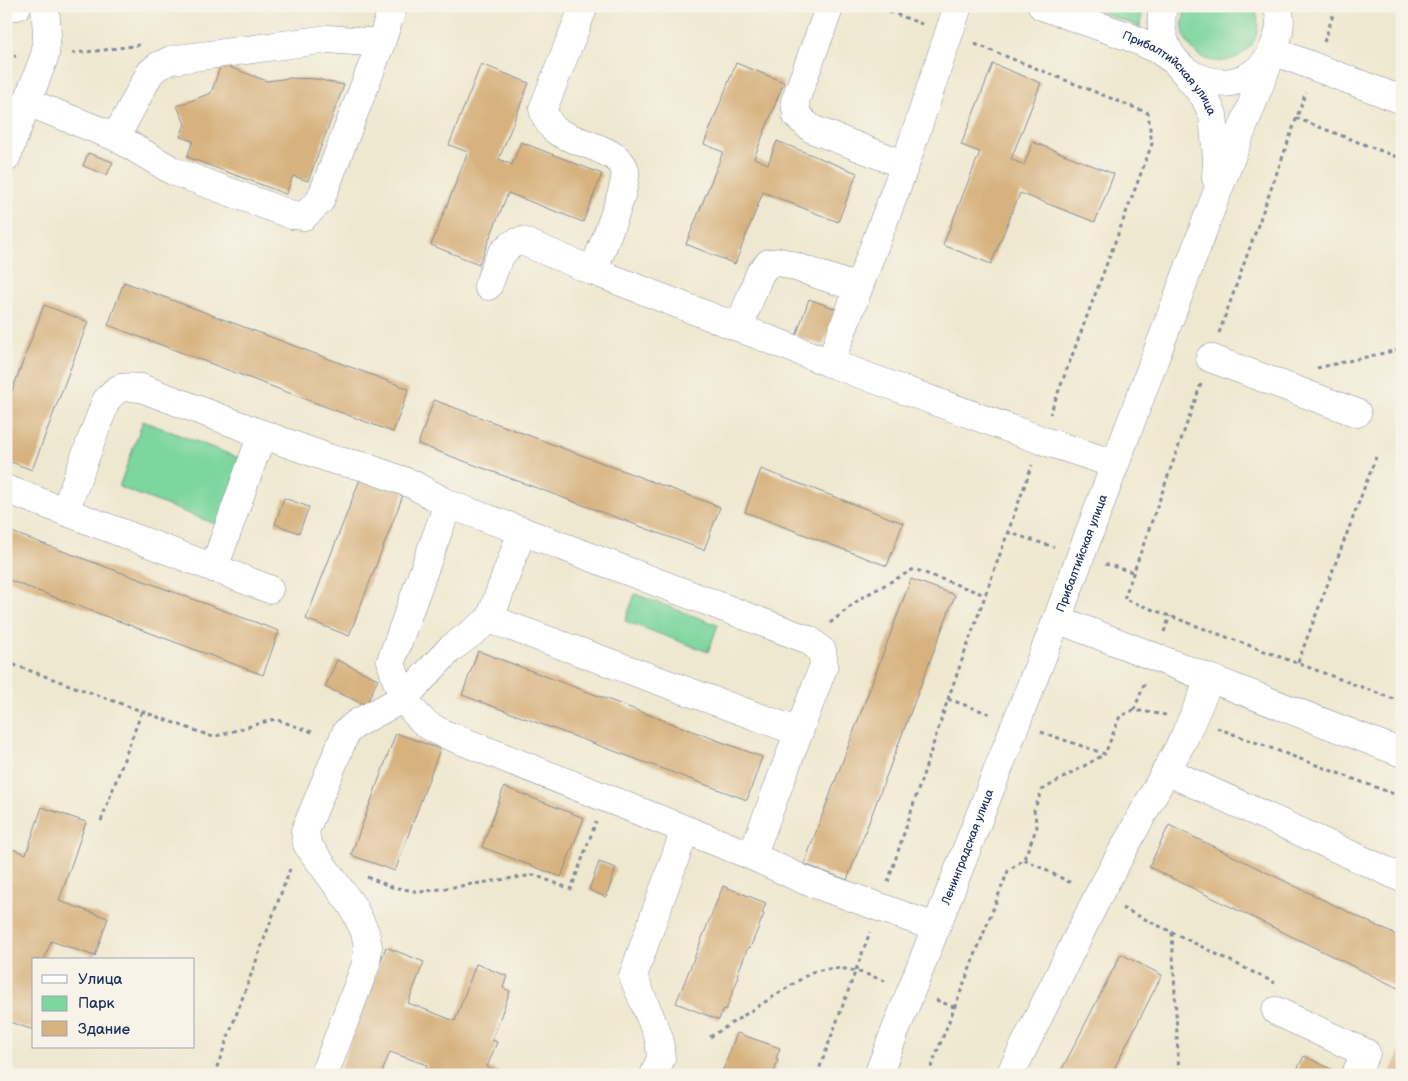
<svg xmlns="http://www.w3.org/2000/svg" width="1408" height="1081" font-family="'Balsamiq Sans',sans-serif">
	<rect width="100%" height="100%" fill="#f7f3e8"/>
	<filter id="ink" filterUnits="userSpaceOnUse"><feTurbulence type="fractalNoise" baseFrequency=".02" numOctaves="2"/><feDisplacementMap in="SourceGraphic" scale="10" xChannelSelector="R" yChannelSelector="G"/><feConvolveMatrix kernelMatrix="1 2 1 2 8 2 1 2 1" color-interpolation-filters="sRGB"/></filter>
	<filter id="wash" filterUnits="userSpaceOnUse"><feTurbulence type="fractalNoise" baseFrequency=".0096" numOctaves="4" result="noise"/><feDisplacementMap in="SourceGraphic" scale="20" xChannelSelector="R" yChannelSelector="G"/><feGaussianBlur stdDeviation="1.12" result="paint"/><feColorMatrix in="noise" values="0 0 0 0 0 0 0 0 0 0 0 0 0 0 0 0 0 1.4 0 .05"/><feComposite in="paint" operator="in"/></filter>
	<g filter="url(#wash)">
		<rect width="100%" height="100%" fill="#efe8d0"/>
		<!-- green -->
		<path fill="#7cd69d" stroke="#4c827e" d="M1084,6H1143L1140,27Z
			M1187,6H1254C1275,54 1207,84 1186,40C1181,29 1182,17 1187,6Z
			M143,421L242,459L218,525L119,487Z
			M635,594L718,625L708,652L625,621Z"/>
		<g id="blocks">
			<!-- building -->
			<path fill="#d7b27f" d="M736,63L784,82L754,158L768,164L777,141L857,173L838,222L763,192L735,264L686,244L723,152L704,144Z
				M221,64L267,81L290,78L316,79L344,85L308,181L293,176L286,194L187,157L193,141L180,137L185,124L177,106L211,93Z
				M481,64L529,83L499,159L512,165L521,142L602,174L583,222L508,193L479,264L431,245L468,152L449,145Z
				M993,64L1041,83L1011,159L1024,165L1033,142L1114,174L1095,222L1020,193L991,264L943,245L980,152L961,145Z
				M88,153L113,162L107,175L83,166Z
				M124,282L409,389L393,432L108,325Z
				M809,299L836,309L823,345L796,336Z
				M44,305L88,322L32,470L6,460V407Z
				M434,400L720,507L704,550L418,444Z
				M761,469L903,523L887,566L745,512Z
				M362,474L405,490L349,636L306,619Z
				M284,498L309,507L299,533L275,524Z
				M6,530L279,631L263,675L6,579Z
				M911,579L955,595L847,880L804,864Z
				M478,651L762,757L747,800L462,695Z
				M337,660L378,679L366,705L325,687Z
				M396,733L440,749L395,871L351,855Z
				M504,787L584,818L561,877L482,847Z
				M42,807L86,822L59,901L108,918L95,956L51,941L44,960H34V1030L6,1021V912L10,900L6,899V847L26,854Z
				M1169,825L1402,938V990L1149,867Z
				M599,862L616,868L606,897L589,890Z
				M723,886L766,903L762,913L764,914L750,948L748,947L737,975L739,976L726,1010L723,1009L719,1020L676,1003Z
				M386,947L424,962L408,1003L455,1021L476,964L507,976L503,988L510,991L492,1040L497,1042L487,1067L508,1075H423L427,1065L390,1052L381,1075H338Z
				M1121,954L1162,975L1111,1075H1059Z
				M737,1033L780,1048L776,1059L778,1060L773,1075H721Z
				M1402,1048V1075H1389L1398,1055Z
				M1304,1056L1344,1075H1294Z"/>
		</g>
	</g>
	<g filter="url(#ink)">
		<use href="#blocks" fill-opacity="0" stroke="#858c97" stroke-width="1"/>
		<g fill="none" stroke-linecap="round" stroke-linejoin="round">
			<!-- minor casing -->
			<g stroke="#858c97" stroke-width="29">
				<g id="minor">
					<path d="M584,6L543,109C545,117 548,123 554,129C570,143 621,148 625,171C628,187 600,252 593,271L830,363L905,165L958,6"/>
					<path d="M830,6L795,101L797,116L812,129L905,165"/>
					<path id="s1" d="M1042,6L1127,36L1157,49L1176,62L1204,96L1213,115L1217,159L1216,178"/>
					<path d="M1163,6C1148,84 1251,112 1275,44C1280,32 1282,19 1277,6"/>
					<path d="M6,7L17,6"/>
					<path d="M27,102L116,137L173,171L292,215L304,216L320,201L381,43L393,6"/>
					<path d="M116,137L150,73L158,66L171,60L328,39L381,43"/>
					<path d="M6,158L45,55L47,34L45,6"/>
					<path d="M488,286C496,267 499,245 522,241L593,271"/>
					<path d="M739,327L760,273L769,263L781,262L858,288"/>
					<path d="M1210,358L1357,413"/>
					<path d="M830,363L1041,440L1115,464"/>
					<path d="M262,434L334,460L362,466L412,484L448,504"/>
					<path d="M6,489L269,589"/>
					<path d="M65,511L106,401C117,386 123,386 141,388L262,434L214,568"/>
					<path d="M490,619L522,531"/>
					<path d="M1057,619L1402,753"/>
					<path d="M1166,771L1402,878"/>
					<path d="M752,856L824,665L822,651L809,640L522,531L448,504L391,661C396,684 406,707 425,723C430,727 437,730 442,733L752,856L804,880L935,927"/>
					<path d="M1276,1011L1366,1053L1355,1075"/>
					<path d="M324,1075L366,964L368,947L365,932L353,907L307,844L305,831L346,732L357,723L404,698L449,650L490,619L799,732"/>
					<path d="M654,1075L661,1058L659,1038L633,976L685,830"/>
					<path id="s2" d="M878,1075L1057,619L1215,198L1273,51L1402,100"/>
					<path d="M1010,1075L1098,896L1184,738L1210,679"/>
				</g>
			</g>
			<!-- path -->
			<path stroke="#858c97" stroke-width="3" stroke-dasharray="4 4" stroke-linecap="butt" d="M874,6L922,24
				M1324,42L1336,6
				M975,44L1148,113L1152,144L1050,414
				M72,53L96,51L140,45
				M6,57L16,56
				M1296,118L1402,159
				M1219,333L1306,92
				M1317,368L1402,349
				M1201,384L1124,599L1402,702
				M1401,394L1402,392
				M1007,532L1054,547
				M1105,564L1133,572
				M830,623L861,598L914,569L985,595
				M1164,632L1170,616
				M6,662L213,737L275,719L315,733
				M1298,662L1376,457
				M948,699L990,714
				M1134,710L1145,682
				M1217,728L1402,797
				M1041,732L1105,754L1120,716L1134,710L1166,715
				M101,821L142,711
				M1024,859L1073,884
				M367,877L392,887L420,892L534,875L571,889L596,822
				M888,882L948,699L1032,465
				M1122,908L1172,932L1179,1075
				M1172,932L1275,983
				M936,1000L954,1007
				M710,1037L812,972C843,964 857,971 885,981
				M214,1075L290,869
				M817,1075L870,932
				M928,1075L1008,871L1024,859L1037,827L1034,810L1042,790L1105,754"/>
			<!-- minor -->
			<use href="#minor" stroke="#fff" stroke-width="28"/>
		</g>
	</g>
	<g text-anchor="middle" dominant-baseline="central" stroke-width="5" stroke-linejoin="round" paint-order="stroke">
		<!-- street labels -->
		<g font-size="12" fill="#1b2f5e" stroke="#f7f3e8">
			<text stroke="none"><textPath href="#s1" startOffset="148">Прибалтийская улица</textPath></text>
			<text stroke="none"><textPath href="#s2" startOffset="560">Прибалтийская улица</textPath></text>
			<text stroke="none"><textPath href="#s2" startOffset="245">Ленинградская улица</textPath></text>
		</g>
	</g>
	<!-- margin -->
	<rect width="1408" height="1081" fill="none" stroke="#f7f3e8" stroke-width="25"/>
	<!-- legend -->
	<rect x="32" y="958" width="162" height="90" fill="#f7f3e8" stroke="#9fa5b1"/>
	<rect x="42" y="975" width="25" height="8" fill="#ffffff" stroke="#9fa5b1"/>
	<text x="78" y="984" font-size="15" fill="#1b2f5e">Улица</text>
	<rect x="42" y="996" width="25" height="15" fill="#7cd69d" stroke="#9fa5b1"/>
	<text x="78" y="1008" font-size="15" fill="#1b2f5e">Парк</text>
	<rect x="42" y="1021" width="25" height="15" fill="#d7b27f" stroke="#9fa5b1"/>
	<text x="78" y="1034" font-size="15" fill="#1b2f5e">Здание</text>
</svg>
